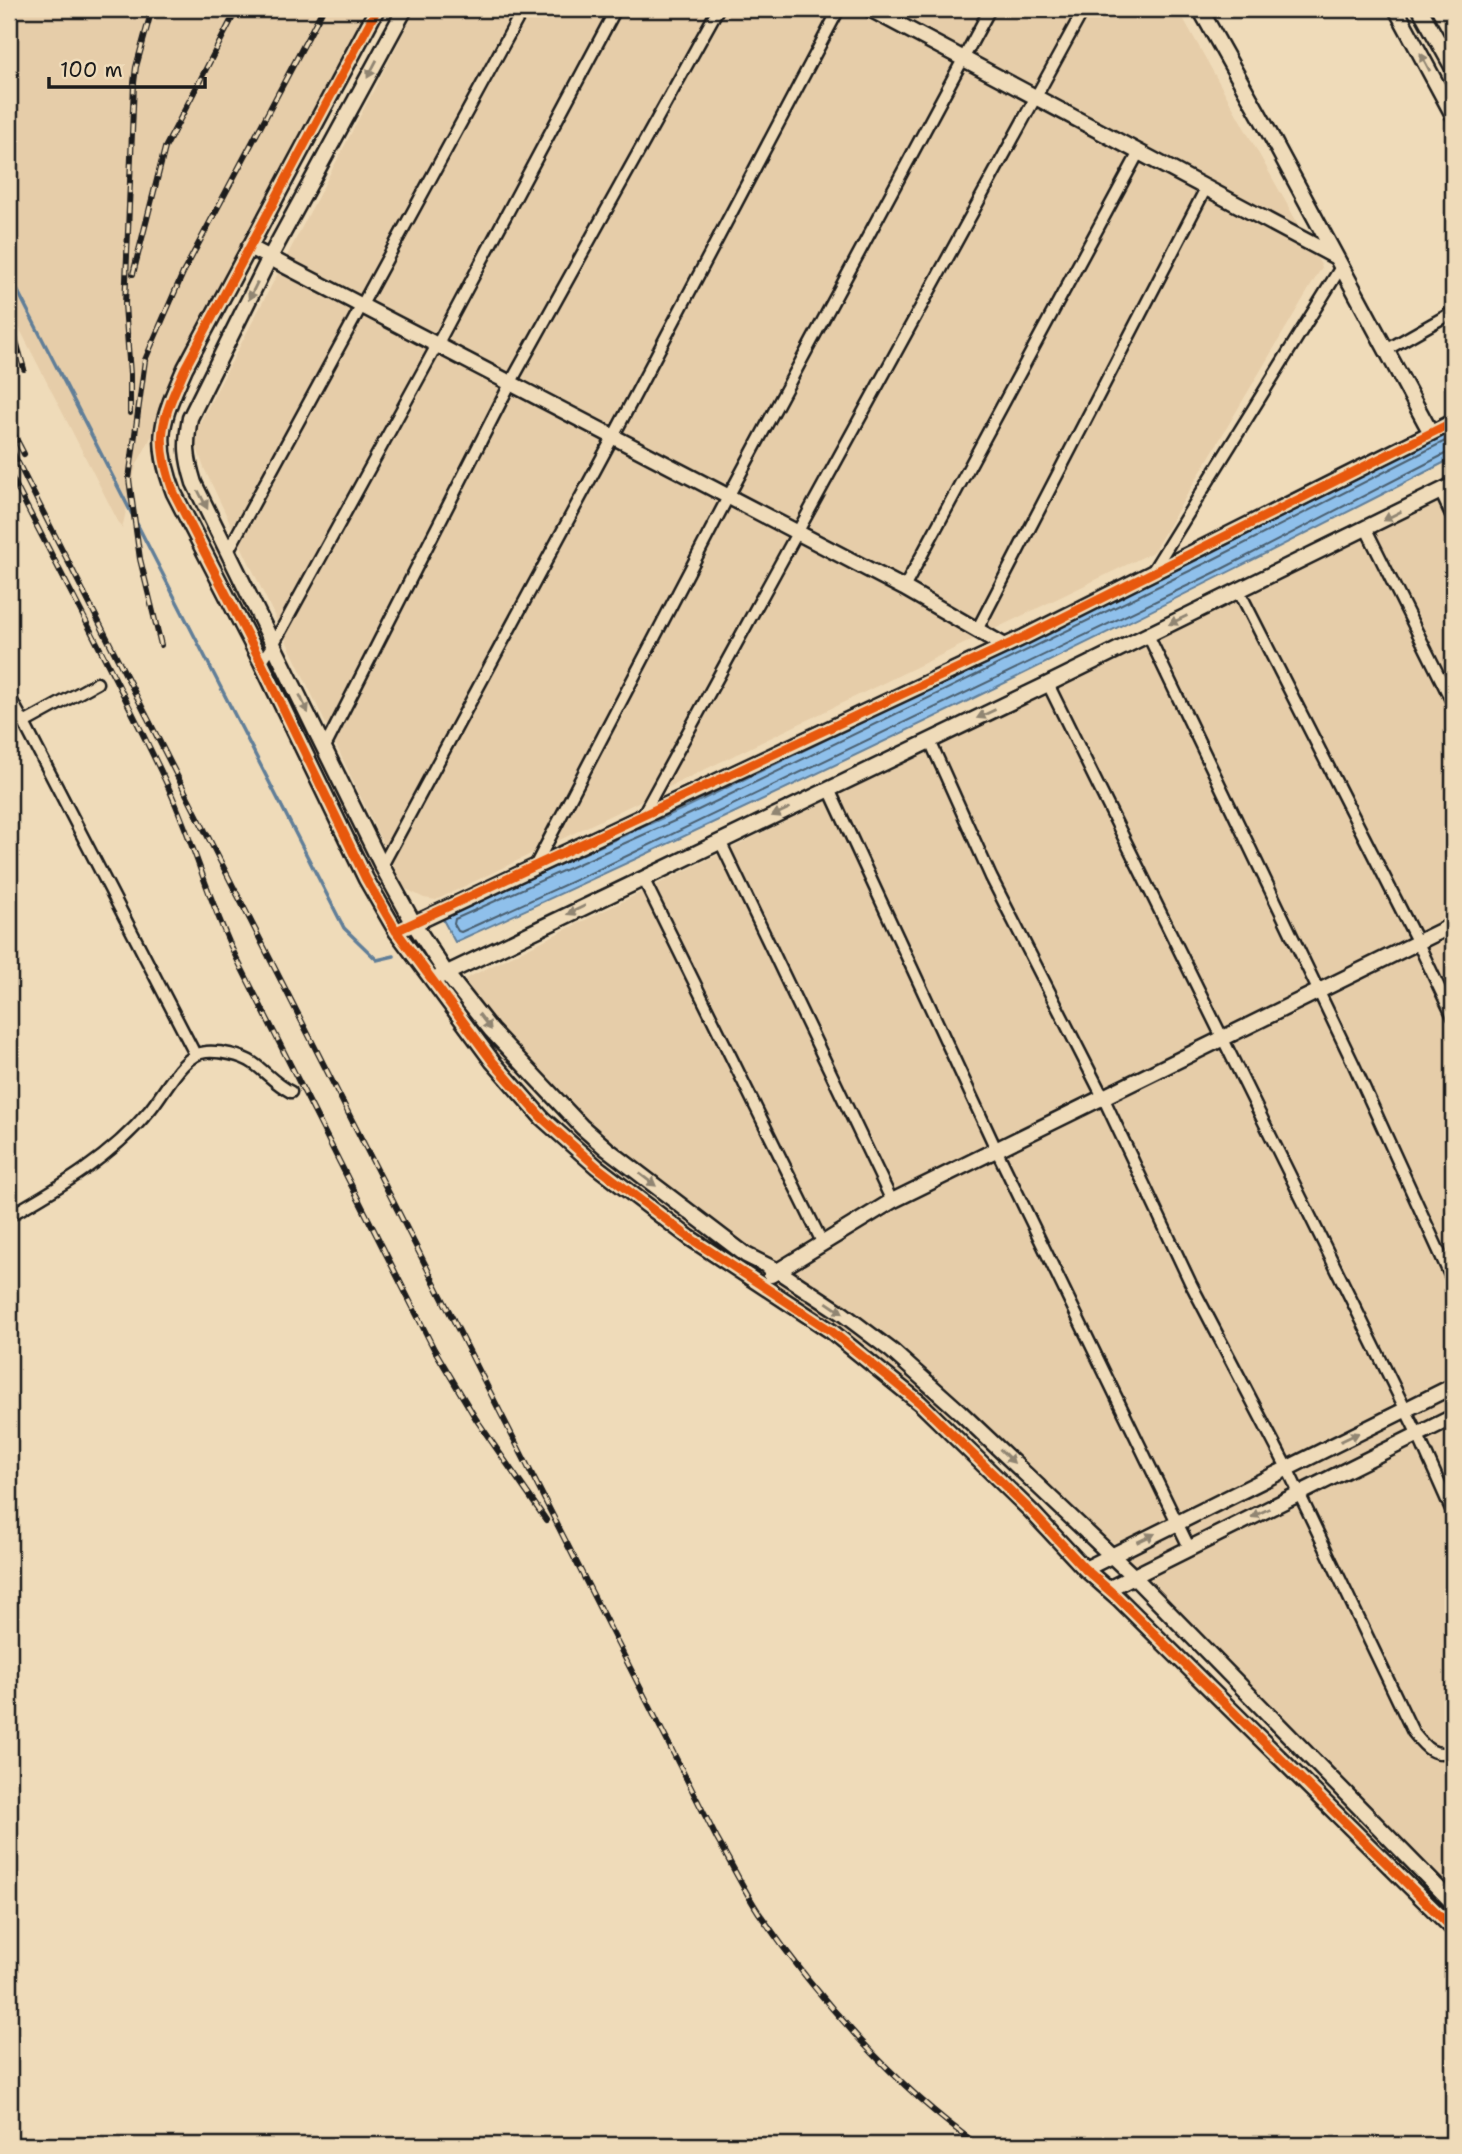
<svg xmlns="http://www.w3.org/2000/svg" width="1462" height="2154" font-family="'Shantell Sans',sans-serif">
	<rect width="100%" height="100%" fill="#efdbb9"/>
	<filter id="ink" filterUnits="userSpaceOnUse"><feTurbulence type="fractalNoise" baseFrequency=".0143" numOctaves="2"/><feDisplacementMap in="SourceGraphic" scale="14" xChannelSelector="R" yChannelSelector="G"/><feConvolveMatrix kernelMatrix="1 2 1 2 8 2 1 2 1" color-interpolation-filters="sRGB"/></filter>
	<g filter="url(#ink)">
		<!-- built -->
		<path fill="#e6cda9" d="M9,9H376L136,466L122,529L9,308Z
			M416,9H1178L1322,267L1153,552L436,900L424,898L404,888L204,468L196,445L198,426Z
			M1453,493V1897L1112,1542L676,1205L538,1078L461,981Z"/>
		<!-- water -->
		<path fill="#8fc0eb" stroke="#617e98" stroke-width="2" d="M1453,429V458C1125,627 792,789 455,942L442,918L687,807L1205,556Z"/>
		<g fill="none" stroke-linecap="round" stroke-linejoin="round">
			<!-- shore -->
			<path stroke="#4a5e6f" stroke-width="2" d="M1453,437L1208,562L690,814L455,919L454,924L458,931L461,932L606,866L1216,572L1447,453L1453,452"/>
			<!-- stream -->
			<path stroke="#617e98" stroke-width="3.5" d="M9,274L344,928L377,960L394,956"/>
			<!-- street casing -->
			<g stroke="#1c1c1c" stroke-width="15">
				<path id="street" d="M1386,350L1453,312
					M1440,491L1453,519
					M1366,529L1453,704
					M228,551L523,9
					M1152,572L1341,267
					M904,588L1139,152
					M1239,591L1418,943L1453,1017
					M977,630L1206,188
					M1148,635L1353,1063L1453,1282
					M261,662L274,643L437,345L616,9
					M97,683L24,723L195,1054
					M1048,684L1418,1435L1453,1514
					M9,696L24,723
					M930,741L991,877L1103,1097L1191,1284L1287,1468L1413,1732C1425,1747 1433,1758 1453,1751
					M324,749L511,382L718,9
					M829,789L996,1149L1189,1547
					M642,816L1084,9
					M720,841L892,1201
					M382,866L613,437L839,9
					M534,868L728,497L990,9
					M643,878L822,1242
					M9,1216C60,1187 111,1157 149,1111C164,1094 183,1053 206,1052C220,1051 241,1055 253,1063C266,1072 274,1083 291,1092"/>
			</g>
			<!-- secondary casing -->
			<g stroke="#1c1c1c" stroke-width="19">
				<path id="secondary" d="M377,9L185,368C162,420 153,438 174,493L261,662L366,879L396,931L493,1062L542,1118L597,1167L690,1238L831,1331L920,1403L1031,1511L1085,1569L1118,1598L1453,1929
					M405,9L269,259L190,418C185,445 186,457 194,483L382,866L414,924L446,973L491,1030L582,1127L607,1149L746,1255L778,1271L843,1314L892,1351L960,1412L1132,1575L1453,1903
					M870,9L1336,257
					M1200,9L1265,125L1431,433
					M1396,9L1453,115
					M1420,9L1453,68
					M249,247L904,588L1005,646
					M407,927L1024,637L1453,422
					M439,977L1048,684L1453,485
					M771,1275L892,1201L1453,925
					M1085,1569L1453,1386
					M1108,1589L1453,1417"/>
			</g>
			<!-- street -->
			<use href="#street" stroke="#efdbb9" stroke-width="10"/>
			<!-- secondary -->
			<use href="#secondary" stroke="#efdbb9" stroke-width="14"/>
			<!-- rail casing -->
			<g stroke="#1c1c1c" stroke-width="6">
				<path id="rail" d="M133,274L165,148L237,9
					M9,316L24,369
					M130,413V374L125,305L134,83L136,67L152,9
					M9,425L24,454
					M9,445L717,1839C731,1863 744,1890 759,1913C817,1997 894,2086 978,2145
					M9,472C61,574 116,676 165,780C192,837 208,900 236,957L434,1349L476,1419L546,1520
					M161,645L140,559L129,479L145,360L183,273L323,9"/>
			</g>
			<!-- rail -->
			<use href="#rail" stroke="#efdbb9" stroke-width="3.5" stroke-dasharray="10" stroke-linecap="butt"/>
			<!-- cycleway casing -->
			<g stroke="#efdbb9" stroke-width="13">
				<path id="cycleway" d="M377,9L185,368C162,420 153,438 174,493L261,662L366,879L396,931L493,1062L542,1118L597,1167L690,1238L831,1331L920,1403L1031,1511L1085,1569L1118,1598L1453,1929
					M396,931L1024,637L1453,422"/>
			</g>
			<!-- cycleway -->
			<use href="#cycleway" stroke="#e8590c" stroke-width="9"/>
		</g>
		<!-- one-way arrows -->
		<defs><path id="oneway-solid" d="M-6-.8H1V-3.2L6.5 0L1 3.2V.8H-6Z" transform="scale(1.75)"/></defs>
		<g fill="#908572">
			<use href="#oneway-solid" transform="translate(1425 62) rotate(-118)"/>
			<use href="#oneway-solid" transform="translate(372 69) rotate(118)"/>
			<use href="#oneway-solid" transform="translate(253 291) rotate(116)"/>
			<use href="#oneway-solid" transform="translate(203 500) rotate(63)"/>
			<use href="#oneway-solid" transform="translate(1392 516) rotate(153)"/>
			<use href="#oneway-solid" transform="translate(1178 620) rotate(154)"/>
			<use href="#oneway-solid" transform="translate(304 704) rotate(65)"/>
			<use href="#oneway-solid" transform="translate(986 714) rotate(155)"/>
			<use href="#oneway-solid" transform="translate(781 812) rotate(155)"/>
			<use href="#oneway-solid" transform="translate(576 910) rotate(154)"/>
			<use href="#oneway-solid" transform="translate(485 1022) rotate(53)"/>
			<use href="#oneway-solid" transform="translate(648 1180) rotate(37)"/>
			<use href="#oneway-solid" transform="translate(835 1308) rotate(34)"/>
			<use href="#oneway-solid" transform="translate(1350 1437) rotate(-26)"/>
			<use href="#oneway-solid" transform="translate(1007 1456) rotate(44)"/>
			<use href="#oneway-solid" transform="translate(1260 1513) rotate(154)"/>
			<use href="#oneway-solid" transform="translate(1146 1538) rotate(-26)"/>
		</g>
	</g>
	<!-- margin -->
	<rect width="1462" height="2154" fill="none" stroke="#efdbb9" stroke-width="35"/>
	<rect x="18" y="18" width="1427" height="2119" fill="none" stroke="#1c1c1c" stroke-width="2.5" filter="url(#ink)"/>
	<!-- scale -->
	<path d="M49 77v10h156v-10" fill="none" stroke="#1c1c1c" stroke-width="3.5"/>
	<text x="60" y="77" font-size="21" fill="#1c1c1c" stroke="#efdbb9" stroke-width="5" paint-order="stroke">100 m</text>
</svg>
